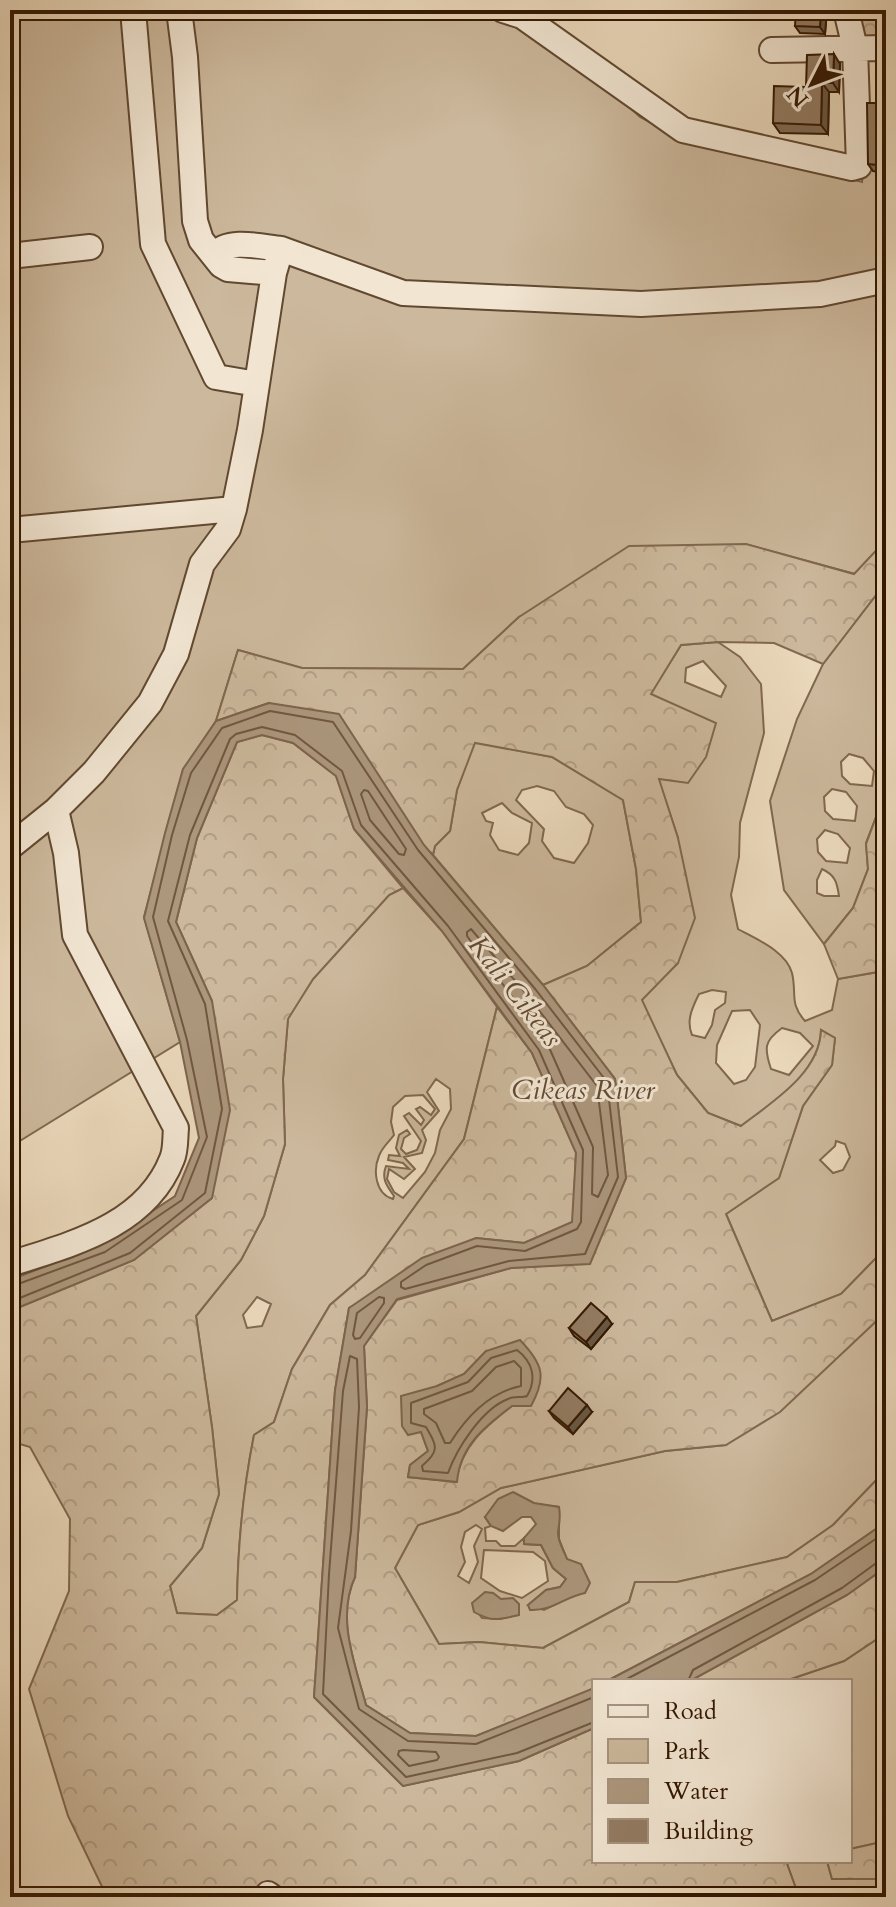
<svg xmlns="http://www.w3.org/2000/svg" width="896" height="1907" font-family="Cardo,serif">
	<defs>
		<pattern id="forest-crowns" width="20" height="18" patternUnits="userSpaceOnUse" patternTransform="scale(2)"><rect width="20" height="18" fill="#ccb89c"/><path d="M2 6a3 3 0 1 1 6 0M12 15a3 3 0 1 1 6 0" fill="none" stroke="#b09d85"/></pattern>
	</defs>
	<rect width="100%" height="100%" fill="#ebd9bc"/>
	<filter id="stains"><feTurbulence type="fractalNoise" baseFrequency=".0025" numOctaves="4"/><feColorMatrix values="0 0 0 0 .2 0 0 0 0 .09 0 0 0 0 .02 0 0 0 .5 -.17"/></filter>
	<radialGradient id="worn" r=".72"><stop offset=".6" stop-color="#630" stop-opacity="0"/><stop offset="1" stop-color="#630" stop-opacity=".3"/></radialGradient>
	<!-- green -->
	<path fill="#ccb89c" stroke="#80684f" stroke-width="2" fill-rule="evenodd" d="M10,10L483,11L524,27L605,85L640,117L680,138L803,166L862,182L867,139L886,140V540L855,574L745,544L519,617L463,669L302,668L238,650L216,721L183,770L144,917L180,1042L10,1147Z
		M886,582V800L878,812L866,843L868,869L853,908L824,944L784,890L770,801L797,719L823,664ZM849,754L863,758L874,771L872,786L850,784L842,776L841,762ZM832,789L846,792L857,806L855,821L833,819L825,811L824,797ZM825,830L838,834L850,848L847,863L826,861L818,852L817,839ZM822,869C835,875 837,882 839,896H824L817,893V880Z
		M718,642L740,657L761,684L764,733L740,823L739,857L731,895L738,929C756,939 786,951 792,973C797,994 789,1003 805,1021L832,1010L838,979L878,972L886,996V1243L879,1255L841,1294L772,1321L726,1214L779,1177L803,1106L832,1065L835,1038L821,1030C820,1073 772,1103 741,1126L708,1113L677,1075L641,1000L678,963V838L658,779L650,694L681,645ZM703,661L726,686L721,697L685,682L686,668ZM712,990L726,992L725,1003L715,1010L712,1025L705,1038L692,1035C686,1021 692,1008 699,994ZM750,1010L760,1025L755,1067L746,1080L734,1084L716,1063L717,1045L732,1011ZM782,1028L800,1033L813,1046L789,1075L771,1069C764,1048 764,1041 782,1028ZM836,1141L845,1144L850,1157L843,1170L833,1173L820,1160L835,1146Z
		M474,742L552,757L623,800L636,869L641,922L587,966L543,985L433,855L435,846L450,831L457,790ZM537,786L554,791L566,807L584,814L593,825L588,843L574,863L554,858L542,841L544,829L516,800L522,790ZM502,803L512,813L532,823L529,843L518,855L499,850L490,835L493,823L486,821L482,813Z
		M403,888L442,931L497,1007L464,1139L365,1275L330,1305L292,1369L274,1422L254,1435C243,1490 238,1544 237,1600L217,1615L177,1613L170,1586L202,1548L219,1494L212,1427L196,1316L241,1260L264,1216L285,1144L283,1079L288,1018L313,979L389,895ZM436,1079L450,1089L451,1109L440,1130L435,1153L425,1172L403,1198L394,1192L387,1179L389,1169L404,1179L415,1169L404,1157L422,1153L426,1140L422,1130L439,1111L427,1092ZM423,1095L435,1109L431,1115L420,1107L416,1109L424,1120L421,1125L409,1113L404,1116L421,1141L417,1150L406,1154L401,1149L404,1138L410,1134L407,1130L399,1135L396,1148L400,1156L389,1155L388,1160L403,1163L409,1169L386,1166C381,1179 387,1186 394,1196L393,1199C375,1194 373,1170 379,1156C382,1147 389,1142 394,1135L391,1122L393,1107L405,1096ZM257,1297L271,1304L262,1326L247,1328L243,1315Z
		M886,1312V1470L833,1525L787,1557L677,1582H635L629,1602L543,1648L479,1642L439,1644L395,1568L418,1525L459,1512L501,1488L665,1451L726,1445ZM534,1504L559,1507V1539L567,1559L575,1595L544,1610L528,1605L546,1590L560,1587L566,1579L553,1568L541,1545L524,1544V1538L515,1546H501L496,1541H486L485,1528L491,1526L485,1517ZM476,1525L482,1529L474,1546L478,1562L469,1583L458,1576L465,1562L461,1547L465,1532ZM484,1550L533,1552L545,1561L548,1581L522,1598L500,1591L481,1578ZM493,1593L518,1615L500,1619L482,1618L479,1614Z
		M886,1633V1841L850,1849V1681H785L844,1661Z
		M786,1861H827L832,1879H886V1897H799Z"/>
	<!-- forest -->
	<path fill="url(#forest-crowns)" stroke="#80684f" stroke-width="2" fill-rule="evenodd" d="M861,10H886V56L864,51Z
		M886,540V582L823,664L774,643L718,642L681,645L651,694L716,723L706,757L688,783L659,779L678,838L695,918L678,963L642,1000L677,1075L708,1113L741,1126C772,1102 820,1073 821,1030L835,1038L832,1065L803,1106L779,1178L726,1214L772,1321L841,1294L879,1255L886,1243V1312L780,1412L726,1445L665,1451L501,1488L459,1512L418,1525L395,1568L439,1644L479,1642L543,1648L629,1602L635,1582H677L787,1557L833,1525L886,1470V1522L811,1574L607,1681H594V1688L583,1694L476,1736L410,1733L366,1705C355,1664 336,1618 355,1577L367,1407L364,1346L397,1300L511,1268L590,1263L626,1178L615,1079L543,985L587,966L641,922L636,869L623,800L552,757L475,743L457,790L450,831L435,846L433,855L269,703L216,721L238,650L302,668L463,669L519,617L629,546L746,544L854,574ZM486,1351L512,1406C485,1427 461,1446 456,1482L408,1477L410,1465L428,1451L421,1432L437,1386L464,1374Z
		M262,735L293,743L336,776L354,829L403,888L389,895L313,979L288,1019L283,1079L285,1144L264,1216L241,1260L196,1316L212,1427L219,1494L202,1548L170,1586L177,1613L217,1615L237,1600C238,1544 243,1490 254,1435L274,1422L292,1369L330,1305L365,1275L464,1139L497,1007L532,1053L576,1152L573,1222L524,1243L476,1238L349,1308L335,1390L314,1697L403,1786L519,1761L594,1728V1861H786L799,1897H107L68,1816L29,1689L69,1591L70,1519L30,1447L10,1441V1311L134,1260L212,1198V1001L176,922L197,838L237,742Z
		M886,800V996L878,972L838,979L824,944L853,908L868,869L866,844L878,812Z
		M886,1567V1633L844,1661L785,1681H690L847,1595Z
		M886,1841V1879H832L827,1861H850V1849Z"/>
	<!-- water -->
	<path fill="#ac977d" stroke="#7c644c" stroke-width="2" d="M269,703L339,714L424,845L543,985L615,1079L626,1178L590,1264L511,1268L397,1299L364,1346L367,1407L355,1577C336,1618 355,1664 366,1705L410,1733L476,1736L594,1688V1728L519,1761L403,1786L314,1697L335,1390L349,1308L422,1258L476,1238L524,1243L572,1222L576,1153L532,1053L442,931L354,829L336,776L293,743L262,735L237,742L197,838L176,922L212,1001L230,1110L212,1198L134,1260L10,1311V1280L101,1245L175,1196L199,1138L180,1042L144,918L165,833L183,769L216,721Z
		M520,1340C543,1364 547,1377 531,1406H512C484,1427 460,1446 457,1482L408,1477L410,1465L428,1451L421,1432L408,1435L402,1426L401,1396L437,1386L464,1374L486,1351Z
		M513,1492L534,1503L559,1507C561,1518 559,1523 558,1533C558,1542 564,1551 567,1559L581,1564L590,1583L585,1593C564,1597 553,1611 530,1610L528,1605L546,1590L560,1587L566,1579L553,1568L541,1545L524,1544V1538L536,1524L531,1517H522L503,1531L491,1526L485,1517L498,1499Z
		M886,1522V1567L847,1595L690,1681H607L811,1574Z
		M485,1592L493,1593L501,1599L513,1598L519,1604V1615C498,1620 492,1622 474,1612L472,1603Z"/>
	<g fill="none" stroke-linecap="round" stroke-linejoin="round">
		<!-- shore -->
		<path stroke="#705740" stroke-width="2" d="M364,790L368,791L406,849L404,855L399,854L370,820L361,794Z
			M471,929L528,996L597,1086L608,1175L598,1197L592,1194L593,1147L548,1045L467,936V932Z
			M10,1287L105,1252L182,1200L207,1137L187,1040L153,917L172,835L191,773L222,728L270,711L333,722L418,850L536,990L607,1082L618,1177L585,1254L509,1261L405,1289L401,1287V1282L426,1265L477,1246L525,1251L577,1229L581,1222L583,1150L539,1050L448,926L361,825L342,771L295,735L262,727L236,734L230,739L190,835L168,921L205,1004L222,1109L205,1193L130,1253L10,1302
			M379,1297L384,1298V1303L360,1338L355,1339L353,1335L357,1313Z
			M517,1350C533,1362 537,1379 527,1396C522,1398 514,1396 508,1399C482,1409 457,1448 448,1473L423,1471L422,1466C440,1451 437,1446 426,1427L411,1423V1403L468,1382L491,1358Z
			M514,1361L521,1368V1386C491,1392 467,1416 450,1443H445L436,1423L424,1414V1409L472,1391L496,1367Z
			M623,1681L815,1580L886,1532
			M688,1681L693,1670L842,1588L879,1561H886
			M594,1697L476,1744L408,1741L359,1709L338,1628L351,1531L359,1407L357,1359L350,1356L343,1391L329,1574L323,1694L406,1777L517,1753L594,1722
			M403,1750L436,1752L439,1757L437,1760L409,1766L398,1755L399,1751Z"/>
		<!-- minor casing -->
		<g stroke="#614830" stroke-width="28">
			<path id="minor" d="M133,10L153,244L216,377L257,384
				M179,10L185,57L195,221L201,240L221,265L228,269L274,273
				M503,10L522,16L683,130L852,168L859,166L855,48L846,10
				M772,50L886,48
				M215,254C229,238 261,247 281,249
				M10,256L90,247
				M10,530L234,509
				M10,847L56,810L94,772L150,703L176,654L202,564L228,529L234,509L250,430L274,273L281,249L403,293L641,304L820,294L886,280
				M10,1264C72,1244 146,1226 172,1159C176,1150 175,1138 176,1128L75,935L66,853L56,810
				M268,1894L272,1897"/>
		</g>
		<!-- minor -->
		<use href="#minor" stroke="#f2e6d3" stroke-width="24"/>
	</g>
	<!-- wall -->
	<path fill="#7e6b55" stroke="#331702" stroke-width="2" d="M827,10L825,34L800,33L795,26Z
		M840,64L839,92H829L828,134L780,133L773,123L806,87Z
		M886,67V173L873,171L868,164L880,103Z
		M612,1324L591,1349L574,1336L569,1328Z
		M549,1411L592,1412L573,1434L554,1418Z"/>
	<!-- shaded-wall -->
	<path fill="#675745" stroke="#331702" stroke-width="2" d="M821,10H827L825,34L820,27Z
		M834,54L840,64L839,92L833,83Z
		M822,83L829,92L828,134L821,125Z
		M607,1317L612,1324L591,1349L586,1342Z
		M587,1405L592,1412L573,1434L568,1427Z"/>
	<!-- building -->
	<path fill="#937c63" stroke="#331702" stroke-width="2" d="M796,10H821L820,27L795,26Z
		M834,54L833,83H822L821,125L773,123L774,86L806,87L807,55Z
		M883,67H886V166L868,164L867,103H880Z
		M591,1303L607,1317L586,1342L569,1328Z
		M568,1388L587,1405L568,1427L549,1411Z
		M249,1889L254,1897H222V1892Z"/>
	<g text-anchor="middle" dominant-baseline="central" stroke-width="6" stroke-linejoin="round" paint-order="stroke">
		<!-- water labels -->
		<g font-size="28" font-style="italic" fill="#634a33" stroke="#f2e6d3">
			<text transform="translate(515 991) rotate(52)">Kali Cikeas</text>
			<text x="583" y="1090">Cikeas River</text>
		</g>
	</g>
	<!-- margin -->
	<rect width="896" height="1907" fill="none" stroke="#ebd9bc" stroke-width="40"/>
	<rect x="12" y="12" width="872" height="1883" fill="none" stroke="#331702" stroke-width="4"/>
	<rect x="20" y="20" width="856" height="1867" fill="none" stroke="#331702" stroke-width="2"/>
	<!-- legend -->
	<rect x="592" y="1679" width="260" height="184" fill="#f2e6d3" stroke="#a6937f" stroke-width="2"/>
	<rect x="608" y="1705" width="40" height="12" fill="#f2e6d3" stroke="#a6937f" stroke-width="2"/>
	<text x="664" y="1719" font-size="24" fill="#331702">Road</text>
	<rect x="608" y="1739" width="40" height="24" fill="#ccb89c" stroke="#a6937f" stroke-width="2"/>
	<text x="664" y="1759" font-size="24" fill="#331702">Park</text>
	<rect x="608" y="1779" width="40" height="24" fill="#ac977d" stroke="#a6937f" stroke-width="2"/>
	<text x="664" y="1799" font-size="24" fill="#331702">Water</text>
	<rect x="608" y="1819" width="40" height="24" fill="#937c63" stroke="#a6937f" stroke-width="2"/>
	<text x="664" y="1839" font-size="24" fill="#331702">Building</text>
	<!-- north arrow -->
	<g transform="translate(812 84) rotate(228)" stroke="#f2e6d3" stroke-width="6" paint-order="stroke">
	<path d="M0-6L14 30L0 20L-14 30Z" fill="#331702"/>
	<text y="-12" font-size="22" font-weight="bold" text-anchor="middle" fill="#331702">N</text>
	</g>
	<rect width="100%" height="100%" filter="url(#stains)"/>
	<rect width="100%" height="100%" fill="url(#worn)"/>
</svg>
